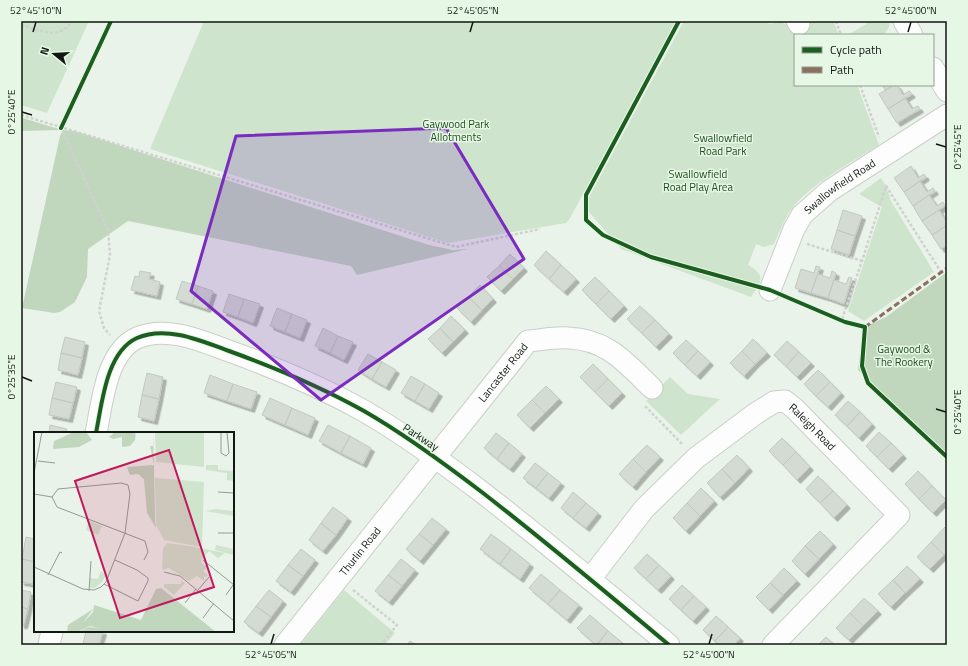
<svg xmlns="http://www.w3.org/2000/svg" width="968" height="666" font-family="'Titillium Web',sans-serif">
	<defs>
		<filter id="shadow"><feDropShadow dx="3.5" dy="3.5" stdDeviation="0" flood-color="#0004"/></filter>
	</defs>
	<rect width="100%" height="100%" fill="#eaf3e9"/>
	<!-- green -->
	<path fill="#cee4cc" d="M21,21H89L47,113L21,105Z
		M204,21H676L569,220L566,223L448,243L150,149Z
		M684,21H767L769,24L781,22L789,26L806,21H833L839,35H795V85H861L858,87L879,145C854,161 812,183 794,206C785,217 780,231 774,244L764,247L756,244L748,265C767,275 761,283 751,297L621,249L589,212L586,207L588,199Z
		M871,21H890L889,27L884,35H848Z
		M881,178L886,186L891,201L934,272L864,321L848,311L882,207L859,194Z
		M670,377L688,394L720,399L681,435L646,401Z
		M344,590L395,633L385,645H300Z"/>
	<!-- forest -->
	<path fill="#c0d7be" d="M21,117L23,118L62,130L21,131Z
		M63,130L74,131L429,245L453,250L468,249L357,275L351,266L128,221L88,249L87,277L75,302L60,312L54,313L22,308L60,136Z
		M947,272V456L858,370L862,336L866,326L886,317Z"/>
	<!-- building -->
	<path fill="#d4dbd3" stroke="#c2c9c1" filter="url(#shadow)" d="M882,85H894L885,90Z
		M894,85H897L903,95L909,91L912,94L888,109L879,94Z
		M905,98L912,109L918,106L920,109L897,123L888,109Z
		M911,166L918,178L924,174L926,177L904,192L894,178Z
		M920,181L927,192L933,188L935,191L913,206L904,192Z
		M929,195L937,206L943,202L945,206L922,221L913,206Z
		M843,210L862,216L855,236L837,230Z
		M939,210L946,221L947,220V225L932,235L922,221Z
		M947,225V245L941,249L932,235Z
		M837,230L855,236L849,255L831,249Z
		M546,251L561,265L549,279L534,265Z
		M510,254L524,268L513,279L499,266Z
		M561,265L576,279L564,292L549,279Z
		M499,266L513,279L501,291L487,277Z
		M816,266L820,267L811,293L795,288L801,269L814,273Z
		M140,271L151,273L149,279L160,282L157,296L131,290L135,276L139,277Z
		M832,271L836,273L828,298L811,293L818,274L830,278Z
		M595,277L609,291L596,304L582,290Z
		M849,277L852,278L844,304L828,298L834,280L846,284Z
		M182,281L198,286L192,304L176,299Z
		M480,285L493,299L482,310L468,297Z
		M198,286L213,291L207,309L192,304Z
		M609,291L624,306L611,319L596,304Z
		M229,294L244,299L238,317L223,312Z
		M468,297L482,310L471,322L457,308Z
		M244,299L260,304L253,323L238,317Z
		M640,306L655,320L642,333L627,319Z
		M277,308L292,314L285,332L270,326Z
		M292,314L307,320L300,338L285,332Z
		M451,316L465,330L453,342L440,328Z
		M655,320L669,334L656,347L642,333Z
		M323,328L338,336L330,353L315,346Z
		M440,328L453,342L442,353L428,339Z
		M338,336L353,342L344,360L330,353Z
		M65,337L85,342L82,358L61,353Z
		M753,339L767,353L755,364L742,351Z
		M686,340L698,351L685,365L673,353Z
		M787,341L799,352L786,366L774,355Z
		M698,351L710,362L697,376L685,365Z
		M742,351L755,364L744,376L730,363Z
		M799,352L811,363L797,377L786,366Z
		M61,353L82,358L78,375L58,370Z
		M368,354L382,362L372,379L358,370Z
		M382,362L396,370L386,387L372,379Z
		M593,364L608,379L595,392L580,377Z
		M818,370L830,382L816,396L804,384Z
		M147,373L163,377L159,399L142,395Z
		M210,375L233,384L227,401L204,393Z
		M411,376L425,384L415,401L401,393Z
		M608,379L622,393L609,406L595,392Z
		M56,382L77,387L73,403L52,398Z
		M830,382L841,393L828,407L816,396Z
		M233,384L257,392L251,409L227,401Z
		M425,384L439,393L429,409L415,401Z
		M546,386L559,399L545,413L532,400Z
		M142,395L159,399L154,421L138,417Z
		M52,398L73,403L69,419L49,415Z
		M270,398L292,408L285,425L262,415Z
		M532,400L545,413L530,428L517,415Z
		M848,401L860,412L847,426L835,415Z
		M292,408L315,418L308,435L285,425Z
		M860,412L872,424L859,438L847,426Z
		M50,425L67,429L66,433H49Z
		M328,425L350,436L341,453L319,441Z
		M879,432L891,443L877,457L866,446Z
		M496,433L509,443L497,459L484,448Z
		M350,436L371,448L363,464L341,453Z
		M782,438L796,452L783,465L769,451Z
		M509,443L522,454L510,469L497,459Z
		M891,443L903,455L889,469L877,457Z
		M647,445L660,457L646,472L633,459Z
		M796,452L810,467L797,480L783,465Z
		M737,455L749,468L735,483L722,469Z
		M633,459L646,472L633,487L619,474Z
		M535,463L548,473L536,488L523,478Z
		M722,469L735,483L720,497L707,483Z
		M918,471L932,486L919,499L905,484Z
		M548,473L561,483L549,498L536,488Z
		M818,476L833,491L820,503L806,489Z
		M932,486L946,500L933,513L919,499Z
		M701,488L714,501L700,516L687,503Z
		M833,491L847,505L834,518L820,503Z
		M573,492L586,503L573,518L561,508Z
		M586,503L598,513L586,528L573,518Z
		M687,503L700,516L686,531L673,518Z
		M333,507L348,518L336,535L321,523Z
		M432,518L446,529L433,545L419,534Z
		M321,523L336,535L323,551L309,540Z
		M945,527L947,529V552L944,555L931,542Z
		M820,531L833,544L819,559L805,546Z
		M419,534L433,545L420,561L406,549Z
		M491,534L511,549L500,564L480,549Z
		M26,537L35,539V562L22,559Z
		M931,542L944,555L930,569L917,557Z
		M805,546L819,559L805,574L792,561Z
		M301,549L315,560L303,576L288,565Z
		M511,549L530,564L520,579L500,564Z
		M647,554L659,565L646,579L634,568Z
		M22,559L35,562V575L33,584L21,582Z
		M401,559L415,570L402,586L388,575Z
		M288,565L303,576L291,592L276,581Z
		M659,565L671,576L658,590L646,579Z
		M907,566L920,579L905,593L893,580Z
		M784,568L797,581L783,595L770,583Z
		M541,574L560,590L548,604L529,588Z
		M388,575L402,586L389,602L375,591Z
		M893,580L905,593L891,607L878,594Z
		M770,583L783,595L769,610L756,597Z
		M682,585L694,596L681,610L669,599Z
		M21,590L31,592L28,609L21,607Z
		M269,590L283,601L271,617L256,606Z
		M560,590L579,605L567,620L548,604Z
		M694,596L706,607L693,621L681,610Z
		M864,598L878,611L863,626L850,613Z
		M256,606L271,617L259,633L244,622Z
		M21,607L28,609L24,625H21Z
		M850,613L863,626L849,640L836,628Z
		M590,615L608,631L596,645L577,628Z
		M716,616L728,627L715,641L703,630Z
		M728,627L740,638L734,645H719L715,641Z
		M86,631H103L99,645L83,644Z
		M608,631L625,645H597Z
		M826,637L835,645H818Z
		M410,641L416,645H407Z"/>
	<g fill="none" stroke-linecap="round" stroke-linejoin="round">
		<!-- street casing -->
		<g stroke="#c9d0c8" stroke-width="23">
			<g id="street">
				<path d="M797,21L799,24"/>
				<path d="M904,21L912,35"/>
				<path d="M933,68L947,91"/>
				<path id="s1" d="M770,290L794,229L802,215L829,191L947,115"/>
				<path d="M96,433C102,404 106,352 137,338C166,325 202,341 229,351C276,368 321,387 364,411C406,435 445,464 483,493C546,542 607,593 669,645"/>
				<path id="s2" d="M590,579L644,509L696,458L755,414L774,402L785,401L794,408L899,515L773,645"/>
				<path d="M49,645L52,631"/>
				<path id="s3" d="M285,645L528,341C541,340 555,337 568,338C607,339 626,363 652,388"/>
			</g>
		</g>
		<!-- path -->
		<path stroke="#cfd2cf" stroke-width="2.5" stroke-dasharray="3 2" stroke-linecap="butt" d="M836,21L841,35
			M21,25C39,30 60,41 72,21
			M860,85L879,137
			M21,115L456,247L540,229
			M61,128L108,230L110,255L99,311L104,328L110,335
			M807,244L862,261
			M842,319L862,261L886,186L941,272
			M645,406L682,444
			M353,590L397,625L381,645"/>
		<!-- street -->
		<use href="#street" stroke="#fcfdfc" stroke-width="21"/>
		<!-- quiet -->
		<path stroke="#8d6e63" stroke-width="3" stroke-dasharray="6 3" stroke-linecap="butt" d="M865,327L947,268"/>
		<!-- cycleway casing -->
		<g stroke="#e7f7e5" stroke-width="6">
			<path id="cycleway" d="M679,21L586,195V220L603,235L651,257L770,290L845,322L865,327L862,366L868,383L947,457
				M61,128L111,21
				M96,433C102,404 106,352 137,338C166,325 202,341 229,351C276,368 321,387 364,411C406,435 445,464 483,493C546,542 607,593 669,645"/>
		</g>
		<!-- cycleway -->
		<use href="#cycleway" stroke="#1b5e20" stroke-width="4"/>
	</g>
	<!-- marked area -->
	<path fill="#7b2cbf" fill-opacity="0.2" stroke="#7b2cbf" stroke-width="3" stroke-linejoin="round" d="M446,128L524,259L321,400L191,291L236,136Z"/>
	<!-- ticks -->
	<path fill="none" stroke="#111711" stroke-width="1.5" d="M33,32L36,22M470,32L473,22M908,32L911,22M22,112L32,115M936,144L946,147M22,377L32,381M936,409L946,412M271,644L274,634M709,644L712,634"/>
	<g text-anchor="middle" dominant-baseline="central" stroke-width="3" stroke-linejoin="round" paint-order="stroke">
		<!-- park labels -->
		<g font-size="11" fill="#1f4d1c" stroke="#e7f7e5">
			<text x="456" y="124">Gaywood Park<tspan x="456" dy="13">Allotments</tspan></text>
			<text x="723" y="138">Swallowfield<tspan x="723" dy="13">Road Park</tspan></text>
			<text x="698" y="174">Swallowfield<tspan x="698" dy="13">Road Play Area</tspan></text>
			<text x="904" y="349">Gaywood &amp;<tspan x="904" dy="13">The Rookery</tspan></text>
		</g>
		<!-- street labels -->
		<g font-size="11" fill="#111711" stroke="#e7f7e5">
			<text stroke="none"><textPath href="#s1" startOffset="129">Swallowfield Road</textPath></text>
			<text stroke="none"><textPath href="#s3" startOffset="349">Lancaster Road</textPath></text>
			<text stroke="none"><textPath href="#s2" startOffset="306">Raleigh Road</textPath></text>
			<text transform="translate(421 437) rotate(33)">Parkway</text>
			<text stroke="none"><textPath href="#s3" startOffset="120">Thurlin Road</textPath></text>
		</g>
	</g>
	<!-- overview -->
	<g transform="translate(34 432)">
		<rect width="200" height="200" fill="#eaf3e9"/>
		<path d="M121,0H170V35L122,30ZM172,33H184V38L200,39V49L193,48V41L172,38ZM121,46L170,50L168,115L130,108L122,93ZM182,77L200,79V84L171,79ZM55,89L68,94L64,103L52,98ZM133,111L155,114L191,121L184,126L175,119L167,128L168,132L174,135L169,139L174,144L170,145V149L163,144L155,149L135,136L128,138L129,117ZM182,113L200,117V123L181,118ZM67,139L72,143L68,150L61,156H56V146L64,147ZM147,149L151,151L140,163L130,155V152H147Z" fill="#cee4cc"/>
		<path d="M40,0H52L58,8L45,15L19,17L20,9ZM81,0H101V3L102,0L101,8L96,14L88,15V5L79,7L75,5ZM119,0L120,35L121,90L122,96L113,81L110,47L104,42L96,43L93,35L120,33L116,14H119ZM127,156L182,200H45L55,195L65,196L56,194L44,200H33L34,193L59,177L49,191L59,180L60,173L107,188L122,157Z" fill="#c0d7be"/>
		<path fill="none" stroke="#939b93" stroke-width="1" d="M187,0V21L192,24L195,21L193,0M4,29L21,31M0,41L8,0M184,60L200,61M0,62L18,65L24,57L87,51L94,53L96,62L91,101L72,150L67,155L60,158L49,157L0,135M18,65L23,75L111,109L114,120L110,128M184,101H200M169,128L200,153M130,140L146,144L200,189M14,143L26,120L28,121M70,152L104,169L114,149V146L103,138L81,128M164,158L175,145M55,159L57,129M192,163L199,153M151,171L162,157M169,186L180,171"/>
		<path fill="#c2185b" fill-opacity="0.15" stroke="#c2185b" stroke-width="2" d="M135,18L180,155L86,186L41,49Z"/>
		<rect width="200" height="200" fill="none" stroke="#111711" stroke-width="2"/>
	</g>
	<!-- border -->
	<rect width="968" height="666" fill="none" stroke="#e7f7e5" stroke-width="44"/>
	<!-- legend -->
	<rect x="794" y="34" width="140" height="52" fill="#e7f7e5" stroke="#919d90"/>
	<rect x="802" y="47" width="20" height="6" fill="#1b5e20" stroke="#919d90"/>
	<text x="830" y="54" font-size="12" fill="#111711">Cycle path</text>
	<rect x="802" y="67" width="20" height="6" fill="#8d6e63" stroke="#919d90"/>
	<text x="830" y="74" font-size="12" fill="#111711">Path</text>
	<!-- north arrow -->
	<g transform="translate(54 54) rotate(288)" stroke="#e7f7e5" stroke-width="3" paint-order="stroke">
	<path d="M0-3L7 15L0 10L-7 15Z" fill="#111711"/>
	<text y="-6" font-size="11" font-weight="bold" text-anchor="middle" fill="#111711">N</text>
	</g>
	<rect x="22" y="22" width="924" height="622" fill="none" stroke="#111711" stroke-width="1.5"/>
	<g font-size="10" text-anchor="middle" fill="#111711">
		<text x="36" y="14">52°45'10"N</text>
		<text x="473" y="14">52°45'05"N</text>
		<text x="911" y="14">52°45'00"N</text>
		<text transform="translate(11 112) rotate(-90)" y="4">0°25'40"E</text>
		<text transform="translate(957 147) rotate(-90)" y="4">0°25'45"E</text>
		<text transform="translate(11 377) rotate(-90)" y="4">0°25'35"E</text>
		<text transform="translate(957 412) rotate(-90)" y="4">0°25'40"E</text>
		<text x="271" y="658">52°45'05"N</text>
		<text x="709" y="658">52°45'00"N</text>
	</g>
</svg>
